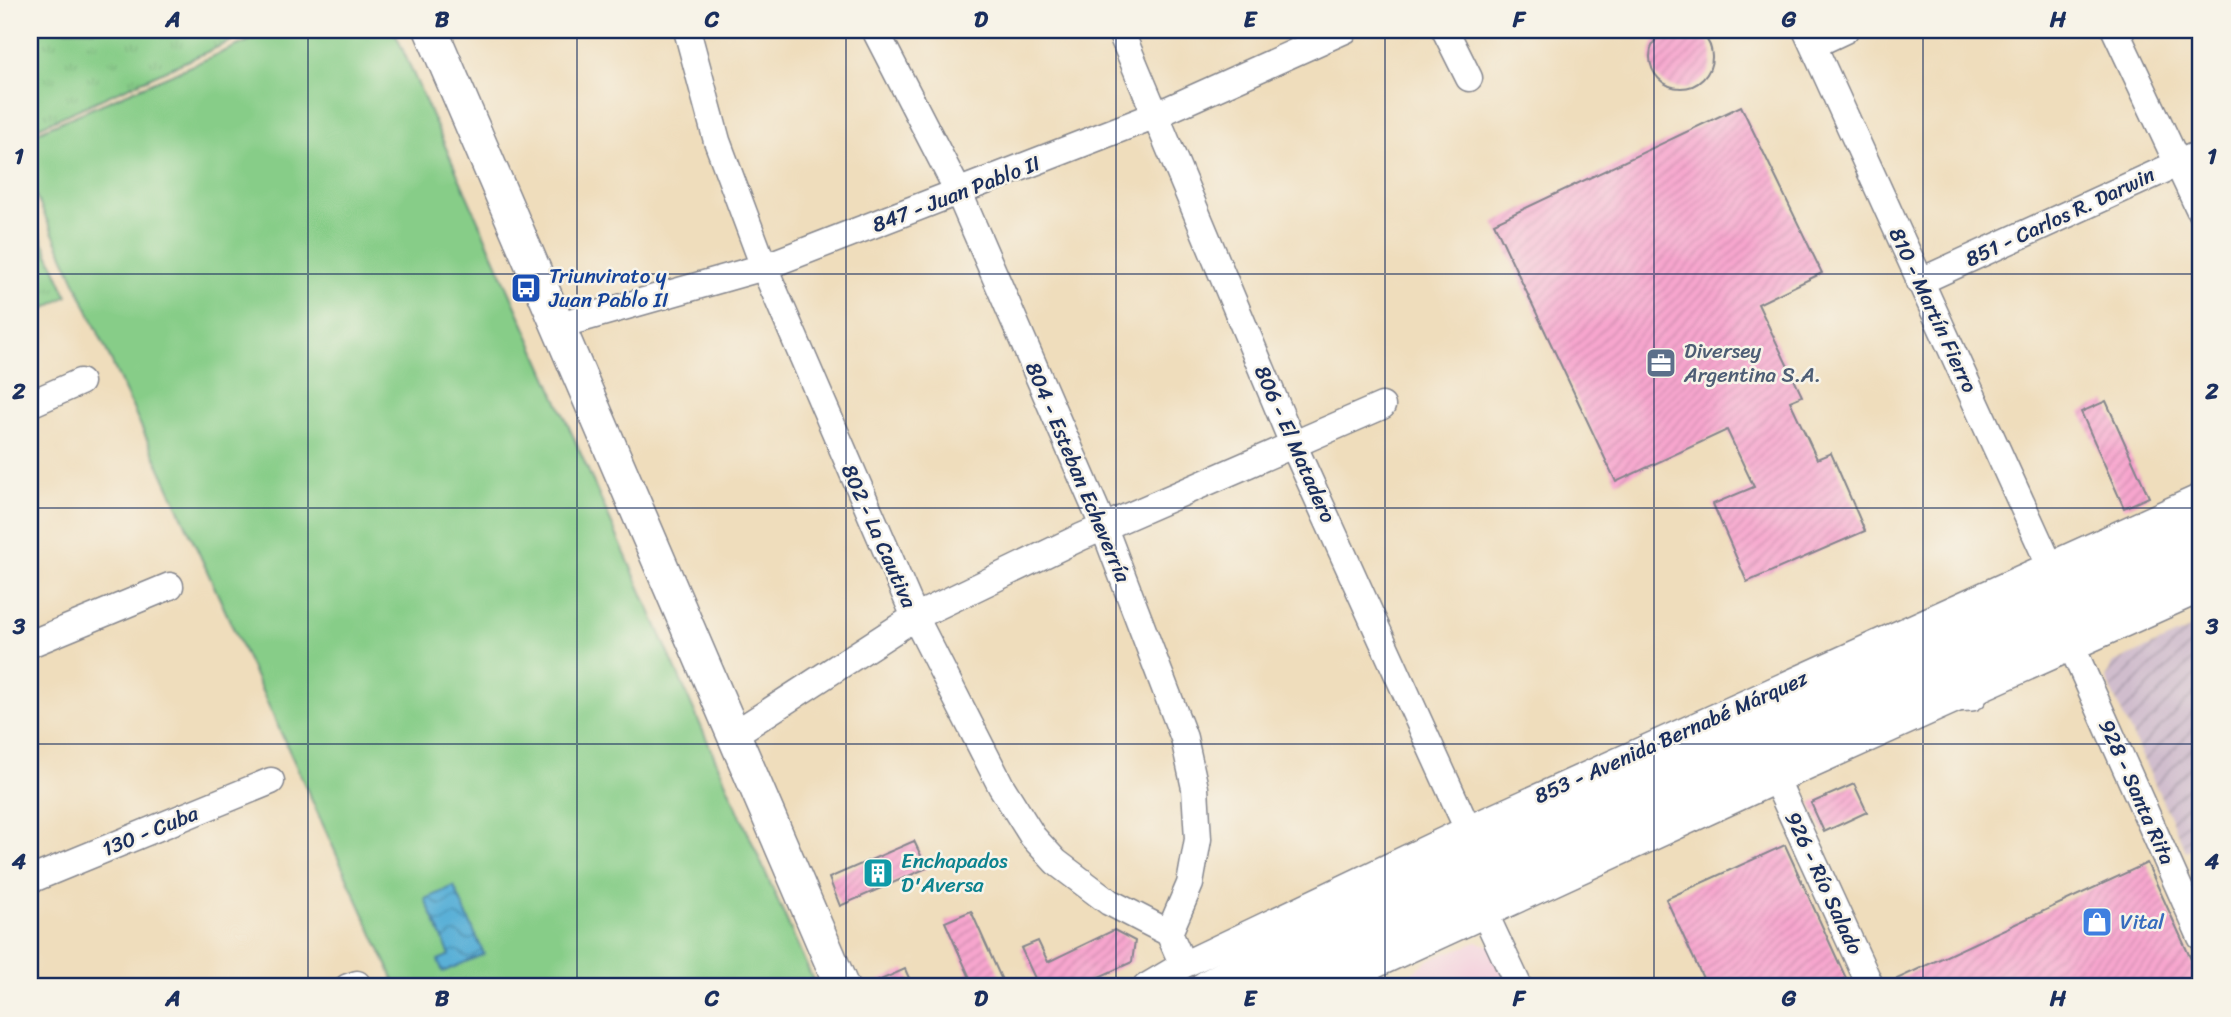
<svg xmlns="http://www.w3.org/2000/svg" width="2231" height="1017" font-family="Sriracha,sans-serif">
	<defs>
		<pattern id="industrial-furrows" width="10" height="10" patternUnits="userSpaceOnUse" patternTransform="scale(1.75)"><rect width="10" height="10" fill="#d0bdcd"/><path d="M-1 1l2-2M0 10L10 0M9 11l2-2" fill="none" stroke="#a89aaa"/></pattern>
		<pattern id="grass-tufts" width="24" height="20" patternUnits="userSpaceOnUse" patternTransform="scale(1.75)"><rect width="24" height="20" fill="#87cd88"/><path d="M3 7l-1-3M5 7V3M7 7l1-3M15 17l-1-3M17 17v-4M19 17l1-3" fill="none" stroke="#74b078"/></pattern>
		<pattern id="water-waves" width="16" height="10" patternUnits="userSpaceOnUse" patternTransform="scale(1.75)"><rect width="16" height="10" fill="#5ab0d7"/><path d="M0 5q4-4 8 0t8 0" fill="none" stroke="#4a90b2"/></pattern>
		<pattern id="building-hatch" width="6" height="6" patternUnits="userSpaceOnUse" patternTransform="scale(1.75)"><rect width="6" height="6" fill="#f7a6ce"/><path d="M-1 1l2-2M0 6l6-6M5 7l2-2" fill="none" stroke="#d38fb3"/></pattern>
	</defs>
	<rect width="100%" height="100%" fill="#f7f3e8"/>
	<filter id="ink" filterUnits="userSpaceOnUse"><feTurbulence type="fractalNoise" baseFrequency=".0143" numOctaves="2"/><feDisplacementMap in="SourceGraphic" scale="14" xChannelSelector="R" yChannelSelector="G"/><feConvolveMatrix kernelMatrix="1 2 1 2 8 2 1 2 1" color-interpolation-filters="sRGB"/></filter>
	<filter id="wash" filterUnits="userSpaceOnUse"><feTurbulence type="fractalNoise" baseFrequency=".00686" numOctaves="4" result="noise"/><feDisplacementMap in="SourceGraphic" scale="28" xChannelSelector="R" yChannelSelector="G"/><feGaussianBlur stdDeviation="1.57" result="paint"/><feColorMatrix in="noise" values="0 0 0 0 0 0 0 0 0 0 0 0 0 0 0 0 0 1.4 0 .05"/><feComposite in="paint" operator="in"/></filter>
	<g filter="url(#wash)">
		<rect width="100%" height="100%" fill="#efddbc"/>
		<!-- built -->
		<path fill="#f4cfdd" d="M1477,942L1492,946L1511,987H1393L1430,959Z"/>
		<!-- industrial -->
		<path fill="url(#industrial-furrows)" d="M2201,624V844L2186,851L2106,679L2112,664Z"/>
		<!-- grass -->
		<path fill="url(#grass-tufts)" stroke="#517e73" stroke-width="2" d="M30,30H256L30,131Z
			M30,212L67,296L30,317Z"/>
		<!-- pitch -->
		<path fill="#87cd88" stroke="#517e73" stroke-width="2" d="M274,30H394L816,987H397L30,183V135Z"/>
		<!-- water -->
		<path fill="url(#water-waves)" stroke="#3a709a" stroke-width="2" d="M454,886L484,954L443,972L438,960L450,955L425,899Z"/>
		<g id="blocks">
			<!-- building -->
			<path fill="url(#building-hatch)" d="M1650 57a31 31 0 1 1 62 0a31 31 0 1 1-62 0Z
				M1741,106L1822,273L1758,304L1802,396L1790,401L1817,459L1831,453L1865,531L1747,582L1713,504L1754,487L1727,430L1616,482L1494,223Z
				M2106,401L2149,497L2124,508L2081,412Z
				M1854,784L1867,812L1824,832L1811,803Z
				M914,841L927,868L840,906L829,878Z
				M1785,845L1850,987H1707L1666,899Z
				M2147,863L2201,981V987H1887L1886,984Z
				M971,911L1005,987H974L945,922Z
				M1114,930L1135,941L1132,962L1077,987H1039L1021,948L1038,941L1048,962Z
				M905,969L913,987H865Z"/>
		</g>
	</g>
	<g filter="url(#ink)">
		<use href="#blocks" fill-opacity="0" stroke="#85868d" stroke-width="2"/>
		<g fill="none" stroke-linecap="round" stroke-linejoin="round">
			<!-- minor casing -->
			<g stroke="#85868d" stroke-width="29">
				<path id="minor" d="M687,30L717,141L764,267L915,617L1001,786L1033,837L1056,862L1109,902L1169,933L1183,965
					M875,30L959,193L1104,528L1184,738L1195,788L1198,839L1190,884L1169,933
					M1120,30L1293,444L1474,843
					M1445,30L1469,78
					M1806,30L2056,579
					M2115,30L2201,213
					M1813,45L1845,30
					M1919,282L2201,153
					M556,326L764,267L1156,115L1345,30
					M30,404L80,382
					M30,644L170,586
					M2072,647L2201,937
					M733,735L915,617L1081,537L1382,406
					M1776,780L1871,987
					M30,880L271,781
					M1485,914L1519,987
					M348,987L357,984
					M1146,987L1183,965L1468,829L2201,497
					M1327,987L1776,780L2201,589"/>
			</g>
			<!-- major casing -->
			<g stroke="#85868d" stroke-width="36">
				<path id="major" d="M431,30L842,987
					M1916,697L1971,694
					M1207,987L1276,949L1479,855L2201,527
					M1264,987L2201,561"/>
			</g>
			<!-- minor -->
			<use href="#minor" stroke="#fff" stroke-width="26"/>
			<!-- major -->
			<use href="#major" stroke="#fff" stroke-width="33"/>
		</g>
	</g>
	<!-- grid -->
	<path fill="none" stroke="#1b2f5e" stroke-width="2" stroke-opacity="0.55" d="M308,30V987M577,30V987M846,30V987M1116,30V987M1385,30V987M1654,30V987M1923,30V987M30,274H2201M30,508H2201M30,744H2201"/>
	<!-- icons -->
	<defs>
		<g id="bus-square" transform="scale(1.575)"><rect x="-9" y="-9" width="18" height="18" rx="4" fill="#1a4fb4" stroke="#f7f3e8"/><path d="M-5-6H5V4H4V6H2V4H-2V6H-4V4H-5ZM-3.5-4V0h7V-4ZM-3.5 1.2v1.5H-2V1.2ZM2 1.2v1.5H3.5V1.2Z" fill="#fff"/></g>
		<g id="office-square" transform="scale(1.575)"><rect x="-9" y="-9" width="18" height="18" rx="4" fill="#5c6f8a" stroke="#f7f3e8"/><path d="M-6-3h4V-5.5h4V-3h4V5H-6ZM-1-4.5V-3h2v-1.5ZM-6 0V1H6V0Z" fill="#fff"/></g>
		<g id="building-square" transform="scale(1.575)"><rect x="-9" y="-9" width="18" height="18" rx="4" fill="#0f9aa8" stroke="#f7f3e8"/><path d="M-4-6H4V6H1V3H-1V6H-4ZM-2.5-4.3h1.7v1.8h-1.7ZM.8-4.3h1.7v1.8H.8ZM-2.5-1h1.7V.8h-1.7ZM.8-1h1.7V.8H.8Z" fill="#fff"/></g>
		<g id="shop-square" transform="scale(1.575)"><rect x="-9" y="-9" width="18" height="18" rx="4" fill="#3f7fe0" stroke="#f7f3e8"/><path d="M-5-2.5h2.3a2.7 3.5 0 0 1 5.4 0H5L5.5 6h-11ZM-1.5-2.5h3a1.5 2.3 0 0 0-3 0Z" fill="#fff"/></g>
	</defs>
	<g fill-rule="evenodd">
		<use href="#bus-square" x="526" y="288"/>
		<use href="#office-square" x="1661" y="363"/>
		<use href="#building-square" x="878" y="873"/>
		<use href="#shop-square" x="2097" y="922"/>
	</g>
	<g text-anchor="middle" dominant-baseline="central" stroke-width="5" stroke-linejoin="round" paint-order="stroke">
		<!-- street labels -->
		<g font-size="21" fill="#1b2f5e" stroke="#f7f3e8">
			<text transform="translate(956 194) rotate(-21)">847 - Juan Pablo II</text>
			<text transform="translate(2060 217) rotate(-25)">851 - Carlos R. Darwin</text>
			<text transform="translate(1933 310) rotate(65)">810 - Martín Fierro</text>
			<text transform="translate(1295 444) rotate(66)">806 - El Matadero</text>
			<text transform="translate(1078 472) rotate(67)">804 - Esteban Echeverría</text>
			<text transform="translate(879 536) rotate(66)">802 - La Cautiva</text>
			<text transform="translate(1671 737) rotate(-24)">853 - Avenida Bernabé Márquez</text>
			<text transform="translate(2137 792) rotate(66)">928 - Santa Rita</text>
			<text transform="translate(150 831) rotate(-22)">130 - Cuba</text>
			<text transform="translate(1824 883) rotate(65)">926 - Río Salado</text>
		</g>
		<!-- transit labels -->
		<g font-size="21" fill="#164399" stroke="#f7f3e8" text-anchor="start">
			<text x="549" y="276">Triunvirato y<tspan x="549" dy="24">Juan Pablo II</tspan></text>
		</g>
		<!-- service labels -->
		<g font-size="21" fill="#4e5e75" stroke="#f7f3e8" text-anchor="start">
			<text x="1684" y="351">Diversey<tspan x="1684" dy="24">Argentina S.A.</tspan></text>
		</g>
		<!-- culture labels -->
		<g font-size="21" fill="#0d838f" stroke="#f7f3e8" text-anchor="start">
			<text x="901" y="861">Enchapados<tspan x="901" dy="24">D'Aversa</tspan></text>
		</g>
		<!-- shop labels -->
		<g font-size="21" fill="#366cbe" stroke="#f7f3e8" text-anchor="start">
			<text x="2120" y="922">Vital</text>
		</g>
	</g>
	<!-- margin -->
	<rect width="2231" height="1017" fill="none" stroke="#f7f3e8" stroke-width="77"/>
	<rect x="38" y="38" width="2154" height="940" fill="none" stroke="#1b2f5e" stroke-width="2.5"/>
	<g font-size="23" text-anchor="middle" font-weight="bold" fill="#1b2f5e">
		<text x="173" y="27">A</text>
		<text x="442" y="27">B</text>
		<text x="712" y="27">C</text>
		<text x="981" y="27">D</text>
		<text x="1250" y="27">E</text>
		<text x="1519" y="27">F</text>
		<text x="1789" y="27">G</text>
		<text x="2058" y="27">H</text>
		<text x="19" y="164">1</text>
		<text x="2212" y="164">1</text>
		<text x="19" y="399">2</text>
		<text x="2212" y="399">2</text>
		<text x="19" y="634">3</text>
		<text x="2212" y="634">3</text>
		<text x="19" y="869">4</text>
		<text x="2212" y="869">4</text>
		<text x="173" y="1006">A</text>
		<text x="442" y="1006">B</text>
		<text x="712" y="1006">C</text>
		<text x="981" y="1006">D</text>
		<text x="1250" y="1006">E</text>
		<text x="1519" y="1006">F</text>
		<text x="1789" y="1006">G</text>
		<text x="2058" y="1006">H</text>
	</g>
</svg>
